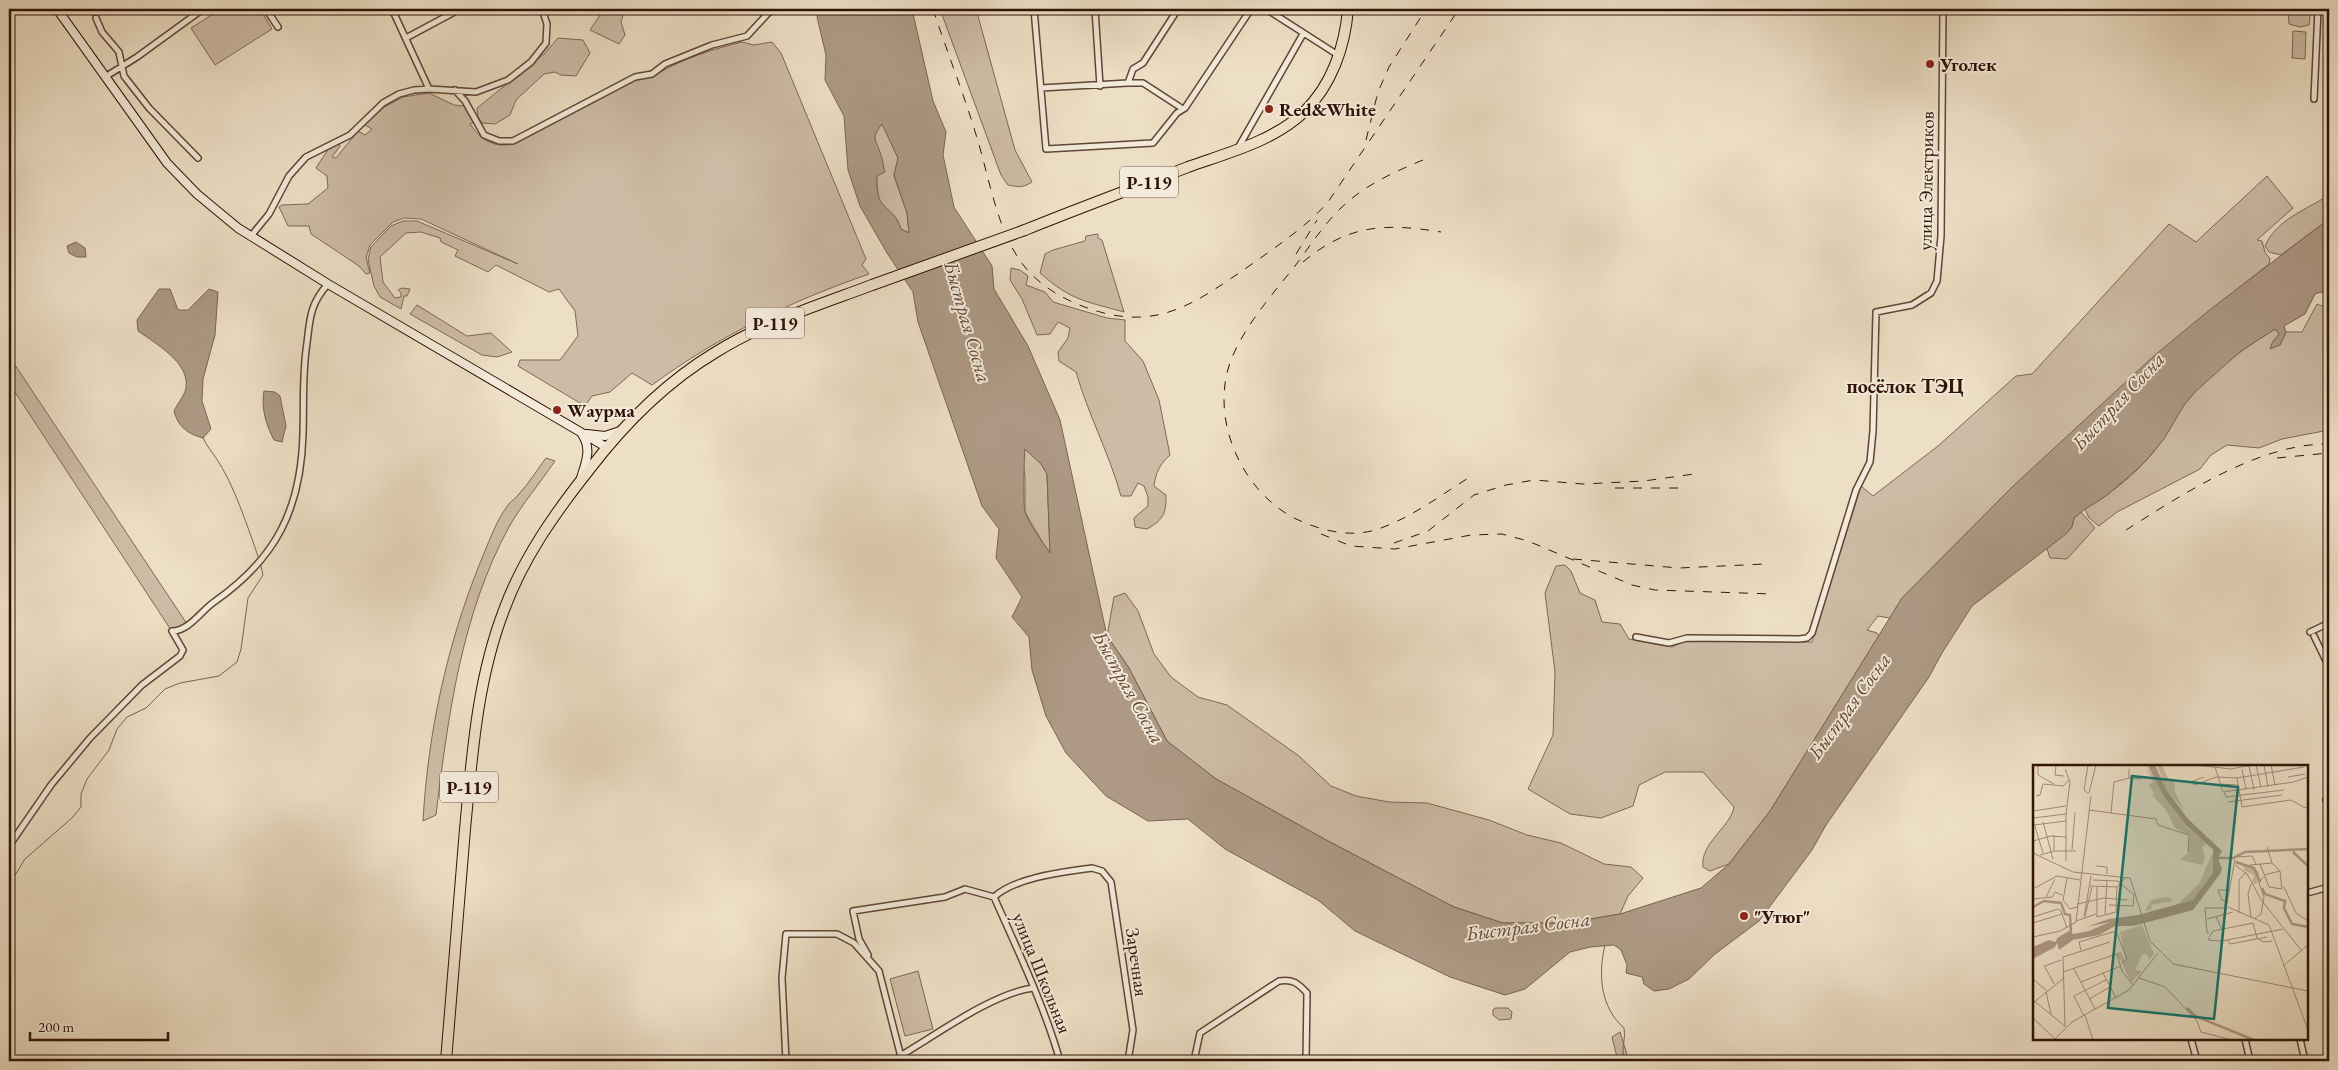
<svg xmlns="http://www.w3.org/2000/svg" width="2338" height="1070" font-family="'EB Garamond',serif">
	<rect width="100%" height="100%" fill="#eddfc5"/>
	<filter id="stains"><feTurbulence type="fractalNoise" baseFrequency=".004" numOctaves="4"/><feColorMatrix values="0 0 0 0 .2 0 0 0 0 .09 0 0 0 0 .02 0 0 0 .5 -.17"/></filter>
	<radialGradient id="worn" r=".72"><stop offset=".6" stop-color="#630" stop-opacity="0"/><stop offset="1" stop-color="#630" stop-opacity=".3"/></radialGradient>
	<!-- green -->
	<path fill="#cdbca5" stroke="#7e6756" d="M221,9H260L272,29L215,65L191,28Z
		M604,9H625L621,22L625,35L619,44L590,30Z
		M940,9H976L1015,150L1032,182C1023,188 1018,187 1008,185L1001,175Z
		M2288,9H2311L2309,25L2300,27L2289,24Z
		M2293,31L2306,32L2305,59L2292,58Z
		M558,38L583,40L590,53L576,76L561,75L555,72L544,74L516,100L510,115L495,124L482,123L478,117L477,108L544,54Z
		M742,42L754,45L772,42L781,53L866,259L862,265L869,274C791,301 719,336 652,385L632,373L610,392L592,396L585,406L518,366L520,360H560L578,336L575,311L559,289L549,292L496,265L488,272L455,256L458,250L441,242L440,238L421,232L406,233L380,257L383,282L395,298L401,297V293L398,290L402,288L410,289L407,296H404L401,309L380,297L374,286L368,259L371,247L391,226L403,221H417L518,264L421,219L404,218L393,222L370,245L366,258L370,273L366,274L359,266L311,234L309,226H288L279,207L282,205L308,204L328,188L327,176L316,168L329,148L338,143L340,146L332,157L336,158L358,131L365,135L372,129L365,125L379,110L403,97L429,93L454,105L464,106L474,122L470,124C481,140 493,148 514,144L636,80C657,77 655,74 672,66C694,55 718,48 742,42Z
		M882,123L898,158L894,176L907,213L909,233L901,229C894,208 887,215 879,199C877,196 874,136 875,133C877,130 880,126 882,123Z
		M2267,176L2293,208L2257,240L2262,241L2265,252L2270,259L2269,264C2136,367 2020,479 1902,598L1890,618L1878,616L1867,630L1877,633L1879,636L1770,811L1729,864L1710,871L1703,867C1700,843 1730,828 1734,807L1703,772H1665L1639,785L1633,806L1601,818L1570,814L1528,789L1553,735L1555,672L1545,593L1556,566L1565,565L1571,571L1580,593L1595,600L1602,622L1620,624L1629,639L1672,647L1685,641L1812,642L1861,486L1873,496L1938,446L2016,376L2032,374L2169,224L2196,242Z
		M2329,195V219L2281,255L2269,252L2265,246C2277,219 2306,210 2329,195Z
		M1098,234V238L1102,240L1124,312C1085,301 1072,301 1040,273L1045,254L1053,250L1085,241L1086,236Z
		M1011,268L1020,270L1028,276L1026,285L1045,292L1053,302L1107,318L1125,320V341L1143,361L1159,400L1170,455C1160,464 1156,472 1154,486L1166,495C1166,514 1164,519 1147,529L1135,527L1134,518L1148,506V497L1144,486L1138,483L1131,496H1121C1109,453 1088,414 1076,372L1059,361L1058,352L1068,338L1070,328L1058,322L1050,334L1037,335L1022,299L1010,280Z
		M2317,304L2329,309V430L2282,439L2259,448L2227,445L2211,455L2200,469L2117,512L2099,526L2089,518L2085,509C2114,492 2145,467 2164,438C2171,428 2176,415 2184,405C2206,375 2243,349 2275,329L2279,334L2272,343L2280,345L2286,332H2302Z
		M417,305L467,336L491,333L512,352L497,357L482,355L410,314Z
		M9,356L187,624L171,630L9,383Z
		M1025,448L1041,464L1047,474L1050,555L1025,512V478L1023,461Z
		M546,458L555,461C540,483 522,504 509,527C461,615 448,717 436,815L423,821C428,732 447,645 480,563C488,544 496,521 508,505C511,501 516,498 519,494C529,483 537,470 546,458Z
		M2081,512L2095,528L2067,559L2050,558L2047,549L2072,527L2074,518Z
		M1125,593L1138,611L1154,654L1171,677L1198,697L1227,705L1299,756L1331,786L1356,796L1389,802L1427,803L1489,820L1527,835L1561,843L1604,864L1631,867L1643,878L1628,896L1620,914L1567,923H1503L1454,907L1328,841L1216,779L1167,741L1129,668L1107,636L1114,597Z
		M918,971L933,1029L905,1036L890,979Z
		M1495,1008H1508L1512,1012L1511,1019L1499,1020L1493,1015V1010Z
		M1620,1032L1629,1061H1618L1612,1037Z"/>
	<!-- water -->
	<path fill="#ad9984" stroke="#7b6352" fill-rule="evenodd" d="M820,9H912L933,101L946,132L943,155L954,207L992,266L994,289L1028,346L1060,420L1107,636L1129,668L1167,741L1216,779L1328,841L1454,907L1503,923H1567L1620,914L1701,888L1729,864L1770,811L1902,598L2011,488L2155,355L2212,308L2329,219V297L2321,292L2315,294L2305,314L2284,326L2286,332L2280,345L2270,349L2272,343L2279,334L2275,329L2241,351L2196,391L2184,405L2164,439L2142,465L2106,496L2085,509L2074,518L2072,527L2066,534L1972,606L1942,653L1929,677L1826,825L1812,850L1759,921L1715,954L1689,979L1669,989L1654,991L1644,984L1642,977L1626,973L1627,965L1621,950L1614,945L1590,947L1570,952L1525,989L1505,995L1450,977L1355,931L1318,900L1225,849L1188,819L1148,821L1106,796L1066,753L1046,716L1032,670L1029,637L1012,617L1022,597L996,558L999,529L982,506L918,322L913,292L887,253L860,206L848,170L844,116L825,80L826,55L817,17ZM882,124L898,158L894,175L907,213L909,233L901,229C892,202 875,214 877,176L885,172C883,166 883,159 880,152C875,137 871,139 882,124ZM1025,449L1041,464L1047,474L1050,553C1042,541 1030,526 1025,512C1023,507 1024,456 1025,449Z
		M76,242L85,248L86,257H77L69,253L67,246Z
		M159,289H170L178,310H188L209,289L218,292L215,335L203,379L202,401L211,429L203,438C188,434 178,427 174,411C177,404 186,394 186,387C190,363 155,343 138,331L137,320Z
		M264,391L275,392L280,396L286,426L282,442L274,440C266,425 261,408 264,391Z"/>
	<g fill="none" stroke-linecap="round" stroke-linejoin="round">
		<!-- stream -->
		<path stroke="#7b6352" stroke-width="1" d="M203,438C207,446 211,451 216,458C234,484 248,528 259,559
			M9,885L25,859L73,817L81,807V794L87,779L109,750L117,729L127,717L146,708L165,689L180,683L219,676L237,662L241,649L248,598L263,575L260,562
			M1605,945C1598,974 1600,1007 1624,1028C1626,1040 1621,1046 1624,1061"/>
		<!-- street casing -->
		<g stroke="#5f4536" stroke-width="8">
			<path id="street" d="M266,9L278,27
				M392,9L429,89
				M1034,9L1046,149L1153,143L1177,113L1185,108L1251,9
				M1095,9L1100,86
				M1266,9L1338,55
				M96,18L102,32L119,52L124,76L149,108L198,158
				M406,38L460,9
				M105,77L137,57L203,9
				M1128,83H1143L1183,109
				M1041,88L1128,83L1133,69L1143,63L1178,9
				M455,90L465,101L484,135L499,141H513L635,77L652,74L665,64L712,45L747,36L772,9
				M2314,99L2318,9
				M1238,148L1303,34
				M251,236L269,214L289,176L306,157L350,135L383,103L399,94L414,90L429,89L476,92L508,80L531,62L546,43L547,24L542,9
				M2310,632L2329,623
				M2314,636L2329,667
				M1636,637L1669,643L1687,638L1799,639L1807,638L1812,633L1856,490L1870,462L1873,431L1876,312L1912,305L1931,293L1937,281L1941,236L1943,9
				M2326,800L2329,809
				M9,846L51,785L90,738L142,685L180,656L183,650L172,631C189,631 201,611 214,602C276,559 301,509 303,434C304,404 302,374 307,343C310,318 310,304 328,284
				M2307,893L2329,887
				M994,897C1016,877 1064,872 1092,868L1102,871L1111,882L1133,1030L1128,1061
				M994,897C1018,951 1044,1005 1060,1061
				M868,955L859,939L853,911L945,897L965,889L994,897
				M2191,1039L2197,1061
				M2245,1039L2250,1061
				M2300,1039L2305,1061
				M900,1056C936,1035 993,993 1033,988
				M786,1061L782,978L786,934H837L854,943L879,971L902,1061
				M1194,1061L1200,1033L1279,981C1293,979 1298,983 1307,993L1306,1061"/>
		</g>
		<!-- secondary casing -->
		<g stroke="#301207" stroke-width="10">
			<path id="secondary" d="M57,9L167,163L197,194L238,228L328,284L606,447
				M587,434L605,436L620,431
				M581,478C586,462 592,449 582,434"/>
		</g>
		<!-- highway casing -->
		<g stroke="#301207" stroke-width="12">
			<path id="highway" d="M1025,230C1079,208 1134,188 1188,167C1227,153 1274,141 1304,112C1332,85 1345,46 1348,9
				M446,1061C452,984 458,907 465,829C472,756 477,680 504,610C523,558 555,513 589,470C624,424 666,382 716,352C764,322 819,305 872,285"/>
		</g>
		<!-- street -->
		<use href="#street" stroke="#f3ead9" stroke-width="5"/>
		<!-- secondary -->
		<use href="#secondary" stroke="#f3ead9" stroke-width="8"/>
		<!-- highway -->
		<use href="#highway" stroke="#eddfc5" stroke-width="10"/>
		<!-- rail -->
		<path stroke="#301207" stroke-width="1" stroke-dasharray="9 9" stroke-linecap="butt" d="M933,9C947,52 964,94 977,138C989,177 997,229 1021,262C1036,283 1059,297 1082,306C1157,335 1195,303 1255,262C1281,243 1307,226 1328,202L1459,9
			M1366,140L1378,92L1389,67L1426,9
			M1423,160C1394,172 1365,185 1342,207C1324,224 1310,246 1295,266C1272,295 1245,325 1231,360C1209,418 1241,490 1294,518C1321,531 1352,539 1381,528C1414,516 1444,493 1473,475
			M1296,254L1317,220
			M1303,262C1348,224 1386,223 1441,232
			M2277,458L2329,453
			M1615,488H1680
			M2126,530C2183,494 2260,443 2329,444
			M1321,534L1351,546L1395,549L1471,535L1502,534L1528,541L1632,585L1655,590L1772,594
			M1394,543L1428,531L1474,495L1506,485L1534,480L1583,484L1644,481L1694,474
			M1573,559L1679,568L1765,564"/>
		<!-- highway-bridge casing -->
		<g stroke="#301207" stroke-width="12" stroke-linecap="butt">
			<path id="highway-bridge" d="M872,285L1025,230"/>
		</g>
		<!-- highway-bridge -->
		<use href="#highway-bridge" stroke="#eddfc5" stroke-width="10"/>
	</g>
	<!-- markers -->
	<g fill="#8f2418" stroke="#f3ead9" stroke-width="2">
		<circle cx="1930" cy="64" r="5"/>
		<circle cx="1269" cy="109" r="5"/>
		<circle cx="557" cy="410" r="5"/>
		<circle cx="1744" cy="916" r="5"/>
	</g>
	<g text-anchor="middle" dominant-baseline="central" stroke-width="4" stroke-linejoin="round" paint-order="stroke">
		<!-- shield labels -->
		<g fill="#f3ead9" stroke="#6a5346" stroke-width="1">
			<rect x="1120" y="166.5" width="58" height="31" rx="4"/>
			<rect x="746" y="307.5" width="58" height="31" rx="4"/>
			<rect x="440" y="771.5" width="58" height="31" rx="4"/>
		</g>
		<g font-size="18" font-weight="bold" fill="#301207">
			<text x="1149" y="182">Р-119</text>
			<text x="775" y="323">Р-119</text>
			<text x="469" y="787">Р-119</text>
		</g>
		<!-- poi labels -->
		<g font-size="19" font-weight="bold" fill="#301207" stroke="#f3ead9" text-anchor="start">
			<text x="1940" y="64">Уголек</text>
			<text x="1279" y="109">Red&amp;White</text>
			<text x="567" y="410">Wаурма</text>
			<text x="1754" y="916">"Утюг"</text>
		</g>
		<!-- street labels -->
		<g font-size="19" fill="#301207" stroke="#f3ead9">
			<text transform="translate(1926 181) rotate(-89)">улица Электриков</text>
			<text transform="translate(1137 962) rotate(82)">Заречная</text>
			<text transform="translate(1042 973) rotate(68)">улица Школьная</text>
		</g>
		<!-- water labels -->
		<g font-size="20" font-style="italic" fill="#624839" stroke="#f3ead9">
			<text transform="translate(968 322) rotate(74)">Быстрая Сосна</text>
			<text transform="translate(2118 401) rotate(-47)">Быстрая Сосна</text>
			<text transform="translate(1129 687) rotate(61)">Быстрая Сосна</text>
			<text transform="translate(1849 706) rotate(-54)">Быстрая Сосна</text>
			<text transform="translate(1528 926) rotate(-7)">Быстрая Сосна</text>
		</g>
		<!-- neighbourhood labels -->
		<g font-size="20" font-weight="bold" fill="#301207" stroke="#f3ead9">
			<text x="1905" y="386">посёлок ТЭЦ</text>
		</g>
	</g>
	<!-- overview -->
	<g transform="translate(2033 765)">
		<rect width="275" height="275" fill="#eddfc5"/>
		<path d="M124,0H129L135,13L141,15L142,27L151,45L133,24ZM113,1L155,63L178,81V83L173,79L169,82L172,93L169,100L147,95L155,88L157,70L142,63L133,45L119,30L121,28L116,20L120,17ZM179,89L182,92V104L172,120L160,135L145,139L166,119ZM203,95L226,107L224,119L219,118L221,110L212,106L209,100L202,99ZM132,132L138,133L139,136L118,140L119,144L112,146L118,135ZM109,160L121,189L116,195L114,189L109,190L102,205L109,206L98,217L84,188L88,187L93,197L87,167Z" fill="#cdbca5"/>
		<path d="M122,0L133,24L155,54L189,86L185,93L189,104L187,109L160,145L100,161H82L66,170L40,175L26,185L24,178L22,182L0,194V182L16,175L23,177L24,173L36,166L40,169L56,166L77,157L53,162L76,154L105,150L160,135L180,108V84L154,61L132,33L115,1Z" fill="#ad9984"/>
		<path fill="none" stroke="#ad9984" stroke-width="2.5" d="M260,87L275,101M184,93H200L212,87L275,84M203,97L221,103L227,117M229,123L232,129L252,136L251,143L259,159L275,162M0,142L11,136L28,138L32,149L37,150L38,168M154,243L162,251L221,275"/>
		<path fill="none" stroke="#a18d79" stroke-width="1" d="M5,0V10L21,19M23,0L22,10L31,11M55,0L51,25L56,29M163,0L198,4L219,0M223,0L228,22M231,0L235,22M238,0L242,20M216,1L221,25M182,2L190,27L261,17L275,12M32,4L37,17L33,49V96M96,4V13L108,14M209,4L213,24M255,12L272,9M204,13L209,42L258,35L272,43L275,41M186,19L205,20M161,20L160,16L171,12M162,20L183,12L204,13L271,2M191,27L193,32L251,25M56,28L63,0M3,31L7,30L10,19L30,21L36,15M195,37L249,30M56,45L123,54L125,60L156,70L155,87M0,46L33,41M78,48L81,17L96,13M0,53L33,49M0,55L10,88M10,57L20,94M1,60L33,56M21,70V86M0,76L18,71L33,72M39,85L42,47M0,88L40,107L97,113L117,176L140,199L275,226M7,90L21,86H43M204,92L219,91L223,99M227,99L236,122L249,124L247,106L239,98L234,82M202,100L214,109L229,136L268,185M217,100L239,98M63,101L74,102V109M231,110L247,106M34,113L30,135L37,144L44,142M60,115L85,116L101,130L100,141L76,140M57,121L84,122M64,122V152L83,147L84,122L92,113M251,122L263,148L275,156M0,124L24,111L47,115M13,132L22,114M0,134L19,132L22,127L29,130M195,137L189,135L185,125H197M44,139L71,133L94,135M195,142L236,160L275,265M206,148V115L213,107M72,149L74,116M192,149L202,94M52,151L59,122M183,151L189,165M0,152L25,144L28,146L34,163M51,152L58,111M218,152L215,129L218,119M222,153L228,149L231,132L226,118L230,112M174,154L200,147M43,156L63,149M0,158L29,149M220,158L180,166L175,175L189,176L250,164M220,158L224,173L231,177L239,176M176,168H174L172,143H194M0,172L27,166L43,157L58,31M195,175L197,179L234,172M48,185L46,177L83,166L94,194L89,198M11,200L21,219M12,201L28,195M250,201L275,180M41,204L62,244M30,207L84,189L89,206L100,220M70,208L83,233M106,213L132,222L164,256L168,267L199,275M0,214L14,226M48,217L88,201M13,227L18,249M56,234L77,222M0,235L32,261M0,238L31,213M52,250L60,275M51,251L41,231L73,215M0,253L22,274M32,262L30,192L77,177M21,275L39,257L96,225L125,188"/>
		<path fill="#0f766e" fill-opacity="0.15" stroke="#0f766e" stroke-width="2.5" d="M99,11L205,22L181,254L75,243Z"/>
		<rect width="275" height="275" fill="none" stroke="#301207" stroke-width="2.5"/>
	</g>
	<!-- margin -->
	<rect width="2338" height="1070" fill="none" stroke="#eddfc5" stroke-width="30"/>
	<rect x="10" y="10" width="2318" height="1050" fill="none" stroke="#301207" stroke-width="2.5"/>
	<rect x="15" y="15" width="2308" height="1040" fill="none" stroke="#301207"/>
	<!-- scale -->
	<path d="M30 1032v8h138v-8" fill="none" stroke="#301207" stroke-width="2.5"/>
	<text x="38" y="1032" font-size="15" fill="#301207" stroke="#f3ead9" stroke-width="4" paint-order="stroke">200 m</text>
	<rect width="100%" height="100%" filter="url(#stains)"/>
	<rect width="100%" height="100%" fill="url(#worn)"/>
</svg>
